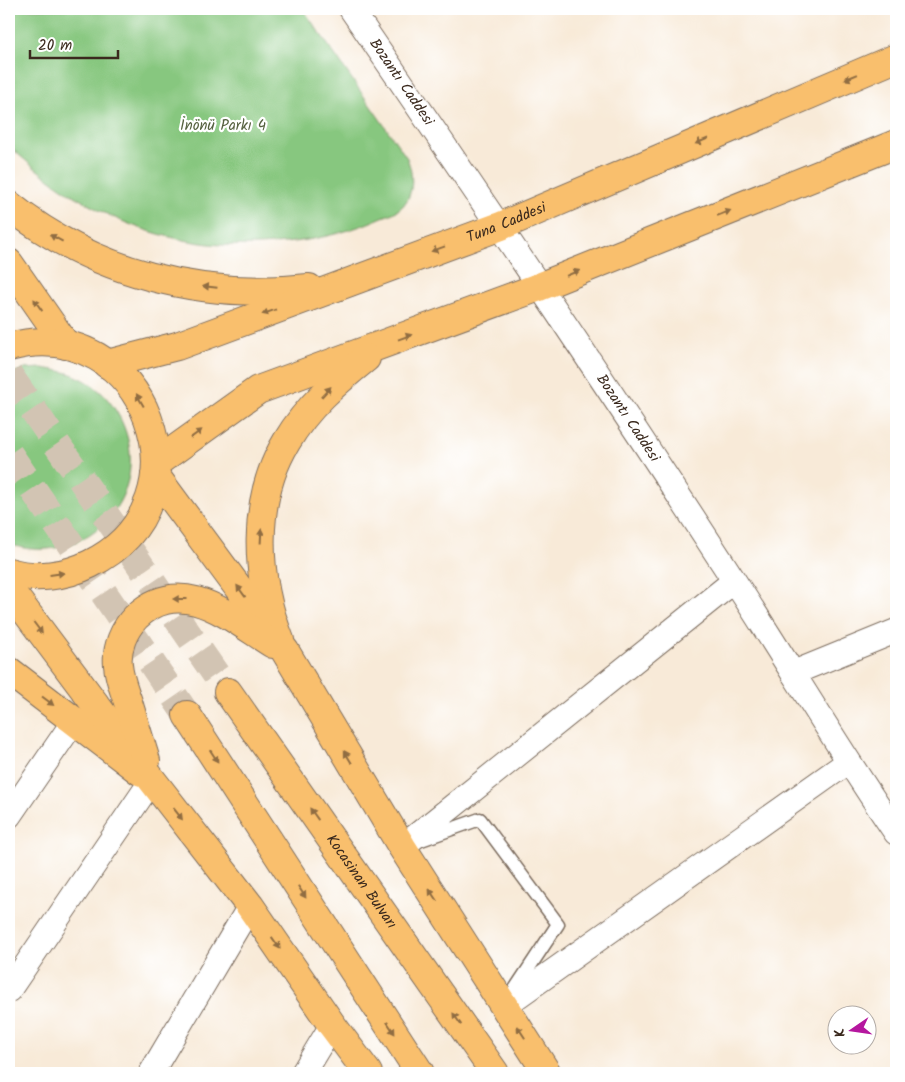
<svg xmlns="http://www.w3.org/2000/svg" width="905" height="1082" font-family="Kalam,sans-serif">
	<rect width="100%" height="100%" fill="#fff"/>
	<filter id="ink" filterUnits="userSpaceOnUse"><feTurbulence type="fractalNoise" baseFrequency=".02" numOctaves="2"/><feDisplacementMap in="SourceGraphic" scale="10" xChannelSelector="R" yChannelSelector="G"/><feConvolveMatrix kernelMatrix="1 2 1 2 8 2 1 2 1" color-interpolation-filters="sRGB"/></filter>
	<filter id="wash" filterUnits="userSpaceOnUse"><feTurbulence type="fractalNoise" baseFrequency=".0096" numOctaves="4" result="noise"/><feDisplacementMap in="SourceGraphic" scale="20" xChannelSelector="R" yChannelSelector="G"/><feGaussianBlur stdDeviation="1.12" result="paint"/><feColorMatrix in="noise" values="0 0 0 0 0 0 0 0 0 0 0 0 0 0 0 0 0 1.4 0 .05"/><feComposite in="paint" operator="in"/></filter>
	<g filter="url(#wash)">
		<rect width="100%" height="100%" fill="#f8ead8"/>
		<!-- green -->
		<path fill="#87c77f" stroke="#61784e" d="M9,9H303L407,158C414,175 415,198 398,210C393,214 384,216 378,219C329,241 274,247 221,245C202,244 181,240 162,235C103,219 53,186 9,146Z
			M42,368C54,370 65,371 76,376C115,392 138,439 128,480C115,533 59,562 9,544V374L25,369Z"/>
	</g>
	<g filter="url(#ink)">
		<g fill="none" stroke-linecap="round" stroke-linejoin="round">
			<!-- trunk-tunnel -->
			<path stroke="#d2c4b3" stroke-width="28" stroke-dasharray="28 14" stroke-linecap="butt" d="M9,375L228,692
				M9,454L187,715"/>
			<!-- service casing -->
			<g stroke="#7d6d5f" stroke-width="15">
				<path id="service" d="M421,840L480,819L558,924L513,992"/>
			</g>
			<!-- minor casing -->
			<g stroke="#7d6d5f" stroke-width="26">
				<g id="minor">
					<path id="s1" d="M351,9C481,198 610,389 735,582C789,665 840,751 896,833"/>
					<path d="M793,673L896,631"/>
					<path d="M9,816L74,721"/>
					<path d="M402,847L734,581"/>
					<path d="M9,990L152,780"/>
					<path d="M504,1006L848,762"/>
					<path d="M151,1073L250,906"/>
					<path d="M303,1073L332,1025L341,1040"/>
				</g>
			</g>
			<!-- primary casing -->
			<g stroke="#7d6d5f" stroke-width="30">
				<g id="primary">
					<path d="M9,205C93,273 202,300 309,288"/>
					<path id="s2" d="M107,364L177,346L501,226L896,58"/>
					<path d="M156,463L258,390L539,287L896,144"/>
					<path d="M280,640C255,578 251,500 287,441C307,407 336,382 366,358"/>
					<path d="M9,671L141,772"/>
				</g>
			</g>
			<!-- trunk casing -->
			<g stroke="#7d6d5f" stroke-width="30">
				<g id="trunk">
					<path d="M9,263L66,345"/>
					<path d="M9,347C145,310 216,502 90,564C66,576 35,580 9,572"/>
					<path d="M155,475L285,651L402,847L547,1073"/>
					<path d="M9,589L152,780L250,906L332,1025L368,1073"/>
					<path id="s3" d="M228,692L495,1073"/>
					<path d="M187,715L420,1073"/>
					<path d="M146,761C140,741 134,722 128,702C124,690 119,678 118,665C116,648 124,629 136,617C182,573 231,618 273,644"/>
				</g>
			</g>
			<!-- service -->
			<use href="#service" stroke="#fff" stroke-width="12"/>
			<!-- minor -->
			<use href="#minor" stroke="#fff" stroke-width="24"/>
			<!-- primary -->
			<use href="#primary" stroke="#f9bf6d" stroke-width="28"/>
			<!-- trunk -->
			<use href="#trunk" stroke="#f9bf6d" stroke-width="28"/>
		</g>
		<!-- one-way arrows -->
		<defs><path id="oneway-solid" d="M-6-.8H1V-3.2L6.5 0L1 3.2V.8H-6Z" transform="scale(1.25)"/></defs>
		<g fill="#906d42">
			<use href="#oneway-solid" transform="translate(851 77) rotate(157)"/>
			<use href="#oneway-solid" transform="translate(702 141) rotate(157)"/>
			<use href="#oneway-solid" transform="translate(724 213) rotate(-22)"/>
			<use href="#oneway-solid" transform="translate(56 238) rotate(-152)"/>
			<use href="#oneway-solid" transform="translate(438 249) rotate(160)"/>
			<use href="#oneway-solid" transform="translate(573 273) rotate(-22)"/>
			<use href="#oneway-solid" transform="translate(210 287) rotate(-174)"/>
			<use href="#oneway-solid" transform="translate(38 305) rotate(-125)"/>
			<use href="#oneway-solid" transform="translate(269 312) rotate(160)"/>
			<use href="#oneway-solid" transform="translate(405 337) rotate(-20)"/>
			<use href="#oneway-solid" transform="translate(326 392) rotate(-47)"/>
			<use href="#oneway-solid" transform="translate(140 400) rotate(-120)"/>
			<use href="#oneway-solid" transform="translate(196 434) rotate(-36)"/>
			<use href="#oneway-solid" transform="translate(261 536) rotate(-87)"/>
			<use href="#oneway-solid" transform="translate(57 574) rotate(-8)"/>
			<use href="#oneway-solid" transform="translate(241 591) rotate(-126)"/>
			<use href="#oneway-solid" transform="translate(180 599) rotate(180)"/>
			<use href="#oneway-solid" transform="translate(38 628) rotate(53)"/>
			<use href="#oneway-solid" transform="translate(48 701) rotate(37)"/>
			<use href="#oneway-solid" transform="translate(214 756) rotate(57)"/>
			<use href="#oneway-solid" transform="translate(348 757) rotate(-121)"/>
			<use href="#oneway-solid" transform="translate(178 814) rotate(52)"/>
			<use href="#oneway-solid" transform="translate(314 814) rotate(-125)"/>
			<use href="#oneway-solid" transform="translate(302 892) rotate(57)"/>
			<use href="#oneway-solid" transform="translate(433 895) rotate(-123)"/>
			<use href="#oneway-solid" transform="translate(276 943) rotate(55)"/>
			<use href="#oneway-solid" transform="translate(457 1019) rotate(-125)"/>
			<use href="#oneway-solid" transform="translate(391 1028) rotate(57)"/>
			<use href="#oneway-solid" transform="translate(521 1032) rotate(-123)"/>
		</g>
	</g>
	<g text-anchor="middle" dominant-baseline="central" stroke-width="4.5" stroke-linejoin="round" paint-order="stroke">
		<!-- street labels -->
		<g font-size="15" fill="#3b2a1e" stroke="#fff">
			<text stroke="none"><textPath href="#s1" startOffset="89">Bozantı Caddesi</textPath></text>
			<text stroke="none"><textPath href="#s2" startOffset="424">Tuna Caddesi</textPath></text>
			<text stroke="none"><textPath href="#s1" startOffset="494">Bozantı Caddesi</textPath></text>
			<text stroke="none"><textPath href="#s3" startOffset="232">Kocasinan Bulvarı</textPath></text>
		</g>
		<!-- park labels -->
		<g font-size="15" fill="#566140" stroke="#fff">
			<text x="223" y="126">İnönü Parkı 4</text>
		</g>
	</g>
	<!-- margin -->
	<rect width="905" height="1082" fill="none" stroke="#fff" stroke-width="30"/>
	<!-- north arrow -->
	<g transform="translate(852 1030) rotate(257)"><circle r="24" fill="#ffffff" stroke="#b1aaa5"/>
	<path d="M0-4L9 19L0 12L-9 19Z" fill="#b5179e"/>
	<text y="-8" font-size="14" font-weight="bold" text-anchor="middle" fill="#3b2a1e">K</text>
	</g>
	<!-- scale -->
	<path d="M30 50v8h88v-8" fill="none" stroke="#3b2a1e" stroke-width="2.5"/>
	<text x="38" y="50" font-size="15" fill="#3b2a1e" stroke="#ffffff" stroke-width="4" paint-order="stroke">20 m</text>
</svg>
